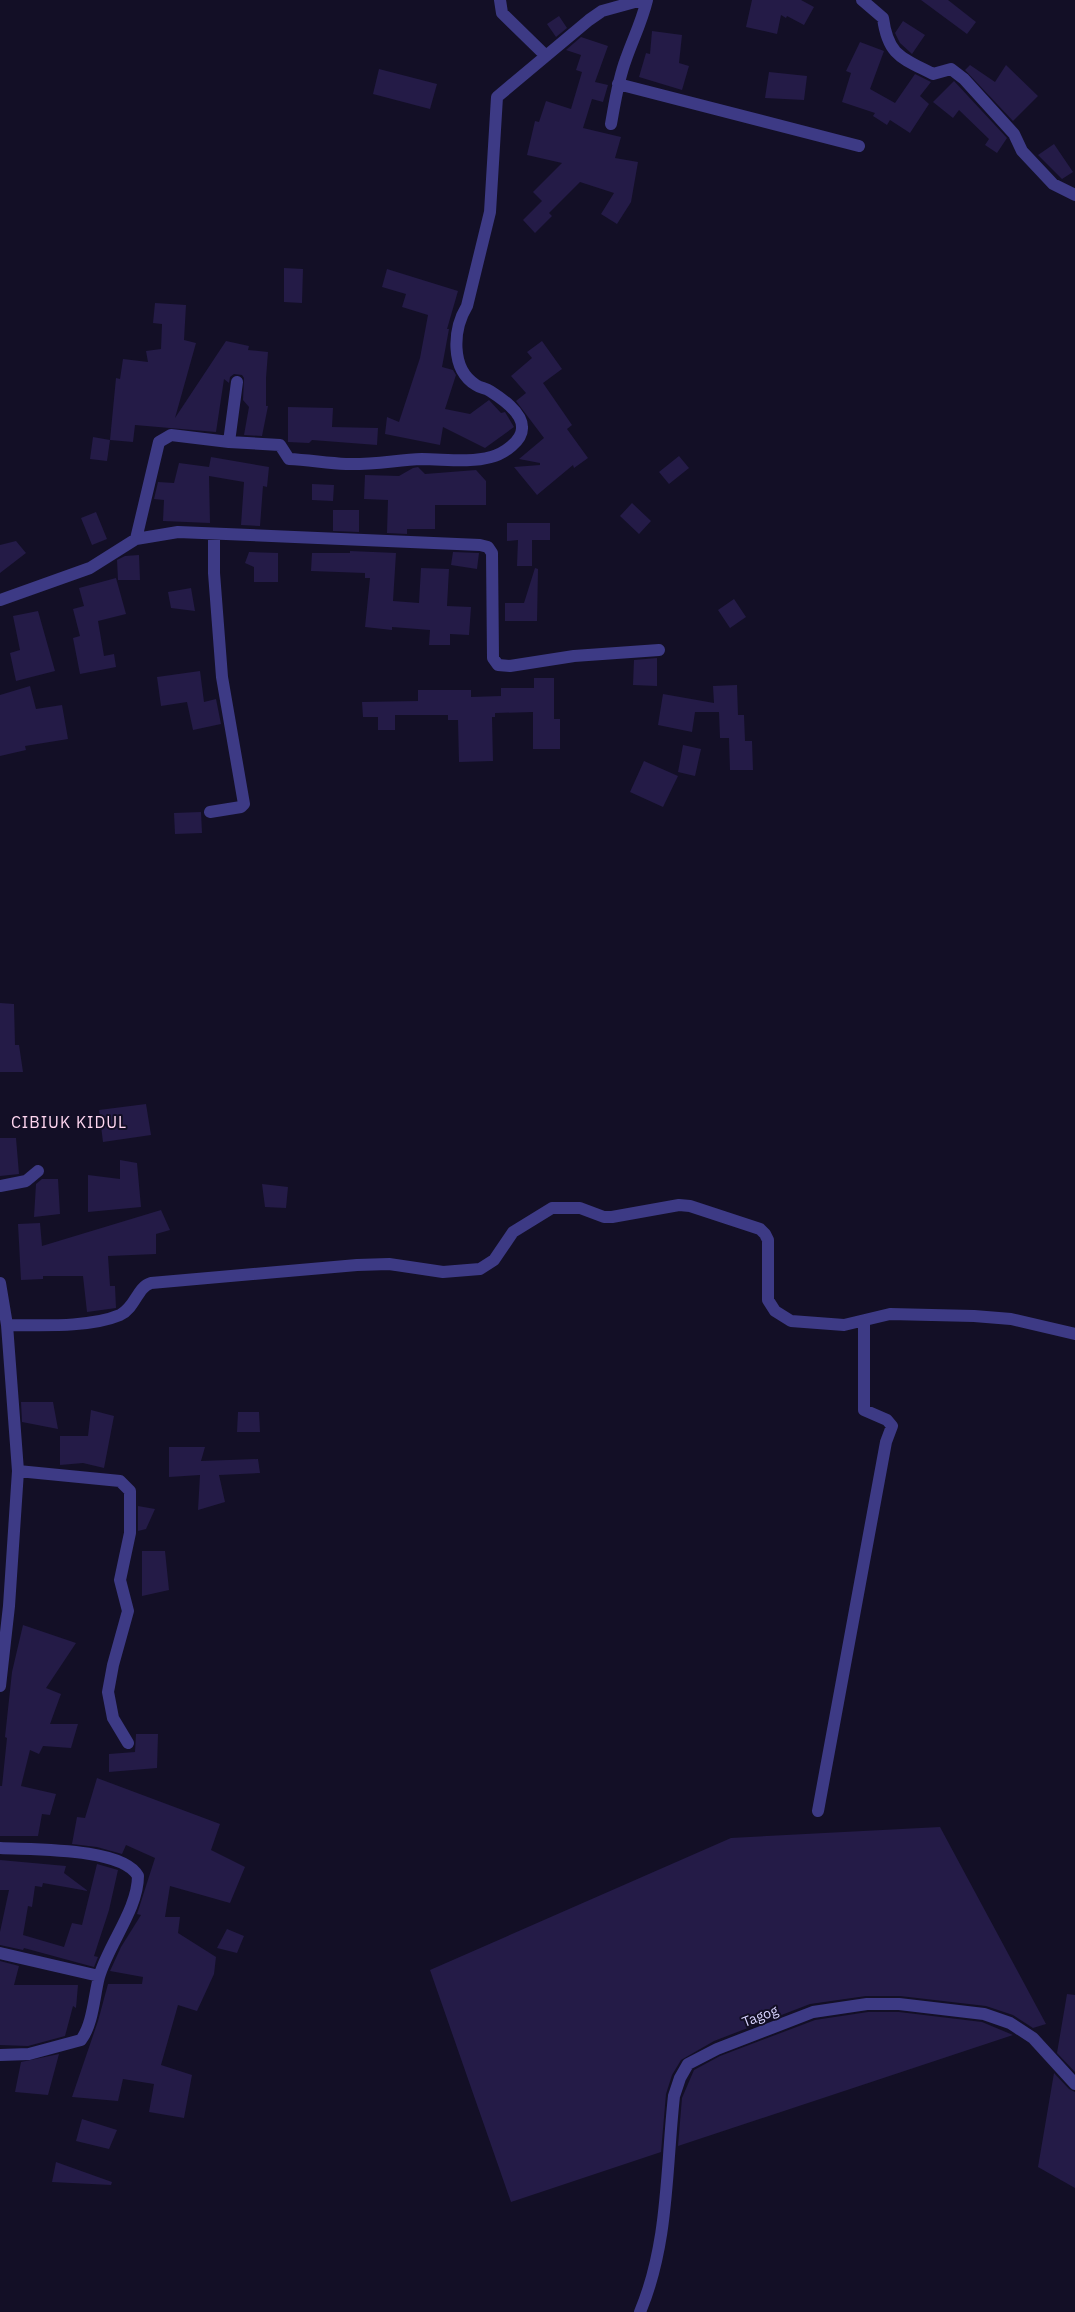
<svg xmlns="http://www.w3.org/2000/svg" width="1075" height="2312" font-family="'IBM Plex Sans',sans-serif">
	<rect width="100%" height="100%" fill="#130f26"/>
	<!-- building -->
	<path fill="#241b47" d="M752,0H801L814,7L804,25L787,16L786,18L781,15L777,34L746,27Z
		M921,0H948L976,22L967,34Z
		M559,16L567,28L556,37L547,24Z
		M903,21L925,35L912,54L900,43L895,33Z
		M652,31L682,35L679,63L689,66L682,90L639,77L646,53L650,54Z
		M581,37L608,46L595,82L608,85L603,102L592,99L583,128L621,137L615,158L638,162L631,202L617,224L601,214L614,193L580,182L549,213L552,216L535,233L523,220L542,201L533,192L562,163L527,155L535,121L539,122L546,101L571,109L582,72L576,70L581,55L566,50Z
		M860,42L884,51L870,89L895,103L915,74L931,82L920,96L929,104L910,133L890,120L887,125L873,116L875,113L842,102L851,73L846,71Z
		M970,65L995,82L1006,65L1038,96L1013,121L965,70Z
		M379,69L437,84L430,109L373,94Z
		M769,72L807,76L804,100L765,98Z
		M954,81L1007,138L997,153L985,145L989,139L959,110L953,118L933,102Z
		M1054,144L1073,172L1062,179L1038,155Z
		M284,268L303,269L302,303L284,302Z
		M387,269L458,291L447,329H449L442,367L453,370L456,375L445,409L470,414L489,400L501,413L505,412L514,427L485,448L443,427L440,445L385,434L387,417L399,422L420,358L428,315L402,307L406,294L382,287Z
		M155,303L186,305L184,340L196,343L175,418L226,341L249,346L248,350L268,352L266,378V406H268L262,436L244,435L249,407L243,400L244,378L242,375L234,374L230,377L229,383L224,379L216,432L135,425L133,442L110,440L107,461L90,459L93,437L110,440L116,378L120,379L123,359L148,362L146,351L161,349L162,324L153,323Z
		M542,341L562,369L543,383L572,425L567,429L588,458L574,468L573,465L537,495L514,467L540,465V463L519,459L544,438L516,401L526,393L511,376L532,358L527,352Z
		M288,407L333,408L332,427L378,428L377,445L312,440L309,443L288,442Z
		M679,456L689,468L669,484L659,472Z
		M211,457L269,467L267,487L263,486L260,526L241,525L244,482L209,476L210,523L163,521L164,500L154,499L158,482L174,483L179,463L209,467Z
		M418,467L425,474L476,470L486,481V505H435V529H407V534L387,533L388,500L364,499L365,475L399,476L413,468Z
		M312,484L334,485L333,501L312,500Z
		M632,503L651,521L639,534L620,516Z
		M333,510H359V532L333,531Z
		M96,512L107,539L92,545L81,518Z
		M507,523H550V540H532V566H517L518,540L507,541Z
		M16,541L26,553L0,573V545Z
		M350,551L396,553L393,601L419,603L421,568L449,569L447,606L471,607L469,635L450,634V645H429L430,630L392,627V630L365,627L370,578H365V573L311,571L312,553H350Z
		M249,552L278,553V582H254V567L245,563Z
		M453,552L479,553L477,569L451,565Z
		M139,555L140,580H118L117,560L125,556Z
		M535,568L538,569L537,621H505V603H524Z
		M116,578L126,614L98,621L104,656L114,654L116,667L80,674L73,638L80,636L73,609L84,606L79,588Z
		M191,588L195,611L171,608L168,592Z
		M734,599L746,617L730,628L718,610Z
		M38,611L55,671L16,681L10,653L20,650L13,616Z
		M657,658V686L633,685L634,660Z
		M200,671L204,702L216,699L221,724L193,730L187,702L161,706L157,677Z
		M534,678H554V719H560V749H533V712L495,713V717H492L493,761L459,762L458,720H448V715H395V730H378V717H363L362,702L418,701V690H471V697L501,696V688H534Z
		M737,685L738,715H744L745,741H752L753,770H730L729,738H720L719,712H695L692,732L658,725L663,694L714,703L713,686Z
		M30,686L36,709L62,705L68,739L25,746L26,750L0,756V695Z
		M683,745L701,749L695,776L678,772Z
		M644,761L678,776L663,807L630,792Z
		M201,812L202,833L175,834L174,813Z
		M0,1003L14,1004L15,1045H19L23,1072H0Z
		M146,1104L151,1135L103,1142L99,1110Z
		M0,1138H16L19,1174L0,1176Z
		M120,1160L137,1163L141,1207L88,1212V1175L120,1179Z
		M42,1179H58L60,1214L34,1217L36,1184Z
		M262,1184L288,1187L286,1208L265,1207Z
		M161,1210L170,1230L156,1234V1254L108,1256L110,1286H115L116,1308L87,1312L83,1276H43V1279L21,1280L18,1224L40,1223L42,1246Z
		M21,1402H53L58,1429L22,1422Z
		M91,1410L114,1416L104,1468L83,1463L60,1465V1436H88Z
		M238,1412H259L260,1432H237Z
		M169,1447H205L201,1461L258,1459L260,1473L219,1475L225,1502L198,1510L200,1475L169,1477Z
		M138,1506L155,1509L146,1529L138,1531Z
		M142,1551H165L169,1590L142,1596Z
		M23,1625L76,1643L46,1688L61,1694L50,1724H78L71,1748L43,1746L39,1754L30,1750L21,1786L56,1794L50,1815L42,1814L38,1836H0V1786H2L7,1738L5,1737L12,1672Z
		M136,1734H158L157,1768L109,1772V1754L135,1752Z
		M97,1778L220,1824L211,1850L245,1867L230,1903L170,1886L165,1917H180L178,1933L216,1957L214,1974L197,2011L178,2005L161,2065L192,2075L184,2118L149,2112L154,2084L123,2079L118,2101L72,2097L98,2021L108,1984H142L143,1977L110,1971L121,1947L141,1915L137,1914L155,1858L126,1845L122,1854L97,1847L72,1844L77,1817L85,1818Z
		M940,1827L1046,2024L1033,2028L1013,2015L986,2006L900,1996H866L810,2004L714,2041L681,2060L672,2075L666,2094L661,2152L511,2202L430,1970L731,1838Z
		M0,1860L66,1866L64,1873L88,1891L43,1883L42,1887L35,1886L32,1907L28,1906L23,1935L64,1947L72,1923L82,1925L97,1864L118,1870L109,1910L94,1956L98,1957L94,1967L24,1948L23,1950L0,1945V1932L9,1890H0Z
		M227,1929L244,1936L237,1953L217,1948Z
		M0,1961L19,1966L14,1985H78L76,2008L73,2006L65,2036L28,2046L0,2045Z
		M1067,1994L1075,1995V2072L1057,2053Z
		M868,2012H899L982,2022L1013,2035L678,2146L682,2098L694,2070L720,2056L815,2020Z
		M59,2054L48,2095L15,2092L21,2062Z
		M1054,2073L1069,2089L1075,2092V2188L1038,2167Z
		M82,2119L117,2130L109,2149L76,2141Z
		M56,2162L112,2182L111,2185L52,2182Z"/>
	<g fill="none" stroke-linecap="round" stroke-linejoin="round">
		<!-- minor -->
		<path stroke="#3d3a85" stroke-width="12" d="M500,0L502,13L546,56
			M862,0L883,18C888,56 902,58 933,74L951,69L964,79L1014,134L1022,151L1053,184L1075,195
			M618,84L859,146
			M611,124C615,102 618,80 626,59C633,39 642,21 647,0
			M229,442L280,445L289,459C308,460 327,463 346,464C372,465 397,460 422,459C444,459 470,463 491,457C503,454 523,441 522,427C522,412 501,398 490,391C486,388 480,388 476,385C450,369 453,329 467,306L490,212L497,97L589,20L602,11L642,0
			M136,539L159,442L171,435L229,442L237,382
			M0,600L90,568L136,539L178,532L480,545L488,547L492,553L493,658L498,665L510,666L574,656L659,650
			M210,812L241,807L244,804L222,677L214,573V534
			M0,1186L26,1181L38,1171
			M0,1283L7,1325L18,1471L9,1606L0,1686
			M7,1325C40,1325 89,1328 120,1315C136,1307 137,1287 151,1283L357,1265L389,1264L443,1272L480,1269L494,1260L513,1232L552,1208H580L604,1217H612L679,1205L690,1206L760,1229L765,1234L768,1240V1300L775,1311L791,1321L844,1325L890,1314L974,1316L1011,1319L1075,1334
			M18,1471L120,1481L130,1491V1533L120,1580L128,1611L113,1665L108,1692L113,1718L128,1743
			M818,1811L886,1442L892,1426L887,1420L864,1410V1322
			M0,1848C31,1850 122,1847 138,1876C138,1909 108,1945 99,1977C94,1996 93,2024 81,2040L29,2054L0,2055
			M0,1953L99,1976
			M640,2312C669,2243 666,2168 674,2096L680,2078L688,2064L717,2049L813,2012L867,2004H899L984,2014L1010,2023L1033,2038L1075,2084"/>
	</g>
	<g text-anchor="middle" dominant-baseline="central" stroke-width="4" stroke-linejoin="round" paint-order="stroke">
		<!-- street labels -->
		<g font-size="14" fill="#d9d4ff" stroke="#130f26">
			<text transform="translate(760 2016) rotate(-21)">Tagog</text>
		</g>
		<!-- quarter labels -->
		<g font-size="16" letter-spacing="1" fill="#ffd6f0" stroke="#130f26">
			<text x="69" y="1122">CIBIUK KIDUL</text>
		</g>
	</g>
</svg>
